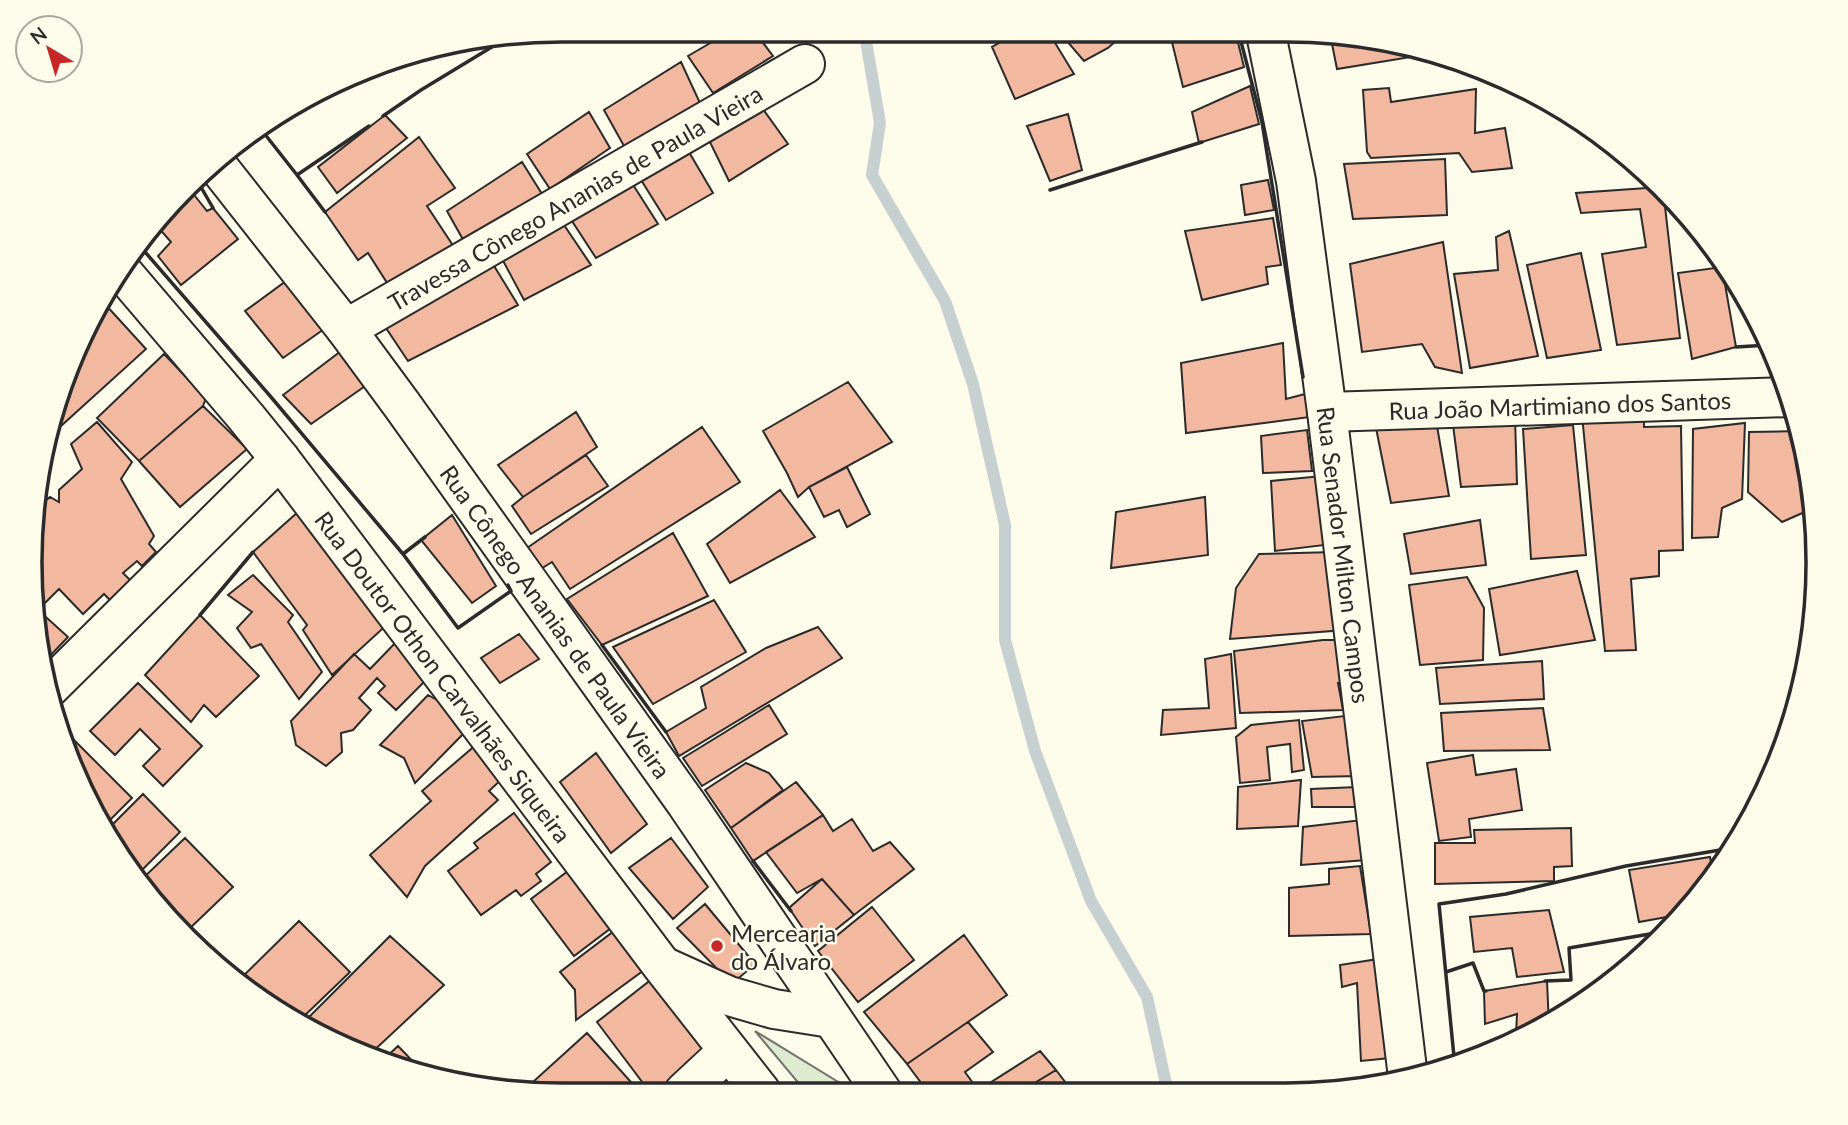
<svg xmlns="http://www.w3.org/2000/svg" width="1848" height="1125" font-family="Lato,sans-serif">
	<rect width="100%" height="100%" fill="#fdfbea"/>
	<!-- green -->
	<path fill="#deebd1" stroke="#74746e" stroke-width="2" d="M755,1031L853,1091V1092H806Z"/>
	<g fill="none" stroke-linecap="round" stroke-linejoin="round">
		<!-- stream -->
		<path stroke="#c7d0d0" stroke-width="12" d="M857,31L866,41L880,123L872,175L945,301L973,384L1005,525V640L1035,751L1091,901L1147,997L1168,1093"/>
	</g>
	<!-- building -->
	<path fill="#f2b8a0" stroke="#2b2b2b" stroke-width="2" d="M731,31H754L773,56L713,93L688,56Z
		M1018,32L1049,33L1074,74L1015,99L992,47Z
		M1060,33H1125L1108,48L1084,61Z
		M1170,34H1236L1244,67L1183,87Z
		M1330,34H1355L1416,51L1417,56L1337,69Z
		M681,62L700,103L624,146L604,110Z
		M1250,86L1259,124L1199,143L1192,112Z
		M1389,88L1391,102L1476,89L1475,133L1505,128L1512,168L1472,172L1459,153L1371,158L1367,152L1363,90Z
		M760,105L788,144L729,181L706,134Z
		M589,112L610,148L550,189L527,154Z
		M1068,114L1082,170L1050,181L1027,126Z
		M385,115L407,138L337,193L318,167Z
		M419,137L455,188L427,206L454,247L391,289L368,253L358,260L325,212Z
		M686,147L713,193L666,220L638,175Z
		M1445,159L1447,215L1353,219L1344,164Z
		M522,162L542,194L465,243L447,211Z
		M630,180L658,224L596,258L570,218Z
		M1268,180L1274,210L1245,215L1241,185Z
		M1661,187L1663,189L1680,338L1617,345L1602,254L1646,247L1640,209L1581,213L1576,193Z
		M191,191L207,211L213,208L238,239L181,285L158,256L171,242L157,226Z
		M1273,218L1281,265L1266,267L1268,284L1202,300L1185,231Z
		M560,219L591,265L524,300L500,255Z
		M1509,231L1538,356L1470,368L1454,274L1498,270L1496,237Z
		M1443,242L1462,373L1435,367L1422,344L1362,352L1350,264Z
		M1581,253L1601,350L1547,358L1527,265Z
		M491,261L518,305L408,361L384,325Z
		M1722,267L1736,347L1692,359L1678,273Z
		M297,273L334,322L283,358L245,311Z
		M104,303L146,349L51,435L58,392L66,382L64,380L100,306Z
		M1283,343L1286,399L1305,394L1310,417L1186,433L1181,363Z
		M345,348L368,384L311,424L283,395Z
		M164,354L206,398L203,406L139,461L97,418Z
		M848,382L892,442L809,487L798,497L787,473L763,431Z
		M203,406L247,449L180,507L139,461Z
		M576,412L597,447L523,497L498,465Z
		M1644,413V427L1681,426L1683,550L1659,551V576L1631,579L1636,650L1605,651L1582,415Z
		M1515,418L1517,484L1461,487L1453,425Z
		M97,422L132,462L121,479L154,536L149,544L156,552L142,566L137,561L123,573L131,581L110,600L104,594L83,614L59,589L43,605L36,601L30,562L39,506L50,497L59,502V490L82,469L71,444Z
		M1745,423L1742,499L1722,508L1718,537L1692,538L1693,429Z
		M1573,425L1586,555L1531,559L1523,429Z
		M1437,426L1449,496L1391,503L1376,428Z
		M702,427L740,482L570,589L552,562L539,570L527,548Z
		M1307,430L1312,471L1263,473L1261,436Z
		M1799,431L1808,467H1806L1807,511L1782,522L1748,492L1749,432Z
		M586,455L608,486L531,534L512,506L523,497Z
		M847,467L870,514L847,527L839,510L824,517L809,487Z
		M1322,476L1333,544L1275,551L1271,481Z
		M780,490L815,537L730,583L707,544Z
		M1205,497L1208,555L1111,568L1116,512Z
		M298,512L392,620L332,675L303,630L307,625L253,552Z
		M452,515L496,586L472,603L421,540Z
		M1480,520L1486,565L1411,574L1404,534Z
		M673,533L708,596L602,645L567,599Z
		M1334,552L1345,630L1230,639L1236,588L1259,554Z
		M1577,571L1595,640L1500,655L1489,589Z
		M253,575L293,615L288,622L322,672L299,699L261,644L251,648L237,628L252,612L228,595Z
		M1467,577L1484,608L1483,660L1420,665L1409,585Z
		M714,600L746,652L653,704L613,647Z
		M37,609L68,637L46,660Z
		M200,615L259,676L216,717L204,705L191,722L145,675Z
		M818,627L842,658L679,756L666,732L706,708L701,687L766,648Z
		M519,634L539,659L500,683L481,658Z
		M399,639L430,676L396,710L378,693L385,686L377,678L359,698L371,710L353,730L341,733L342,752L326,766L296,745L291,721L354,654L370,669Z
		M1323,640H1344L1351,682L1338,683L1343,710L1240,713L1234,651Z
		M1231,654L1236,728L1161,735L1163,710L1209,708L1205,659Z
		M1542,661L1544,699L1440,704L1436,668Z
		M138,683L202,746L163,786L143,766L160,749L140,729L115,755L90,731Z
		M428,695L453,709L466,731L415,783L404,758L380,745Z
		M769,705L787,734L702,786L683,758Z
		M1543,708L1550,750L1444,751L1441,713Z
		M1353,715L1360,776L1312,777L1302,721Z
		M1299,720L1304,770L1292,772L1290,744L1267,747L1270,780L1240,783L1236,737L1251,725Z
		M70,736L132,798L104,826L63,743Z
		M477,744L505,776L489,791L498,800L425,866L407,897L370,855L431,801L422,791Z
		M596,753L647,824L611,853L560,782Z
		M1473,755L1476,775L1516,769L1522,810L1469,819L1471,837L1439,841L1427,763Z
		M746,763L769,773L783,790L731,828L705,790Z
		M1301,780L1298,826L1237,829L1238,787Z
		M796,782L823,815L753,861L731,828Z
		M1357,787L1362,807H1312L1311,789Z
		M143,794L180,832L136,876L120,859L106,831Z
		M514,813L551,862L536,874L541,881L521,896L516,890L481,915L448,871L478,848L474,843Z
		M823,815L833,831L852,819L873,851L890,842L914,869L854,915L822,879L797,893L766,852Z
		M1362,820L1367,860L1301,865L1303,827Z
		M1571,828L1572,866L1554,867V881L1435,884V843H1475L1474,830Z
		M185,838L233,887L187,931L140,881Z
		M671,838L708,887L673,919L629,868Z
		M1710,857L1714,877L1708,886L1683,914L1639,922L1629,870Z
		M576,865L619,922L574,956L531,899Z
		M1360,866L1371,934L1289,936V888L1329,884V869Z
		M822,879L854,915L815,946L789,908Z
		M705,904L755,964L732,984L677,928Z
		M872,907L914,960L858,1002L818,951Z
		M1549,910L1564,972L1517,977L1512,948L1474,952L1470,917Z
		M299,921L350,972L299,1021L236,983Z
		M626,922L655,962L576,1020L575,990L560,972Z
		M964,935L1007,995L907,1064L864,1012Z
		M390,936L444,985L367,1057L359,1055L303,1023Z
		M1378,959L1390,1058L1361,1061L1357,983L1342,987L1340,965Z
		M652,979L710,1054L665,1091H649L597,1022Z
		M1547,981L1549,1025L1536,1031L1516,1035L1517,1014L1485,1024L1484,991Z
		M968,1022L993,1052L965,1072L978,1090L974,1093L928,1092L907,1064Z
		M587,1033L639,1091H543L534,1081Z
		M398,1046L423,1072L382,1061Z
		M1040,1051L1056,1070L1018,1093H974Z
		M1056,1070L1072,1091L1069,1093H1018Z
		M729,1076L745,1092H711Z"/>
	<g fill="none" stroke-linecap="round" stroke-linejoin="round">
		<!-- minor casing -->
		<g stroke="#2b2b2b" stroke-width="42">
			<g id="minor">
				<path id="s1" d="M1266,34L1296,181L1327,412L1408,1077"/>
				<path id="s2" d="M216,164L346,329L402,405L686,803L882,1092"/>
				<path id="s3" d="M119,268L246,417L280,459L663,967L761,1092"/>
				<path id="s4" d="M346,329L805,64"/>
				<path id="s5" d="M1327,412L1791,397"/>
				<path d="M50,687L280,459"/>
				<path d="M667,968L729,996L774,1009L831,1018"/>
				<path d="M684,1092L728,1051"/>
			</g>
		</g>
		<!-- minor -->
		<use href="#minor" stroke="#fdfbea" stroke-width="38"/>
		<!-- wall -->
		<path stroke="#2b2b2b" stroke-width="3.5" d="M1239,34L1262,122L1303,377
			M383,116L421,90L505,39
			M260,128L297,175L369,126
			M297,175L325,212
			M198,182L213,208
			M1050,190L1202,142
			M139,245L271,397L403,554L458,628L511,591L508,585
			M1736,347L1769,345
			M403,554L425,537
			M200,615L253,552
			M602,645L666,732
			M753,861L791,911
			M1446,972L1473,963L1484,991H1486
			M1545,981L1571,980L1569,948L1667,931
			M1455,1067L1439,904L1506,894L1626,866L1732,848"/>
	</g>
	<!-- markers -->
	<circle fill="#c62828" stroke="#fdfbea" stroke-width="2.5" cx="717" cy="946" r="7"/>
	<g text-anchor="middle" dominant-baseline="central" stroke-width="5" stroke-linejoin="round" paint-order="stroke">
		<!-- street labels -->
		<g font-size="24" fill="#2b2b2b" stroke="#fdfbea">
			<text stroke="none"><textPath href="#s4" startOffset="264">Travessa Cônego Ananias de Paula Vieira</textPath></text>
			<text stroke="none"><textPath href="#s5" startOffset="233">Rua João Martimiano dos Santos</textPath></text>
			<text stroke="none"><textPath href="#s1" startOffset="527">Rua Senador Milton Campos</textPath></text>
			<text stroke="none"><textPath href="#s2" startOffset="570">Rua Cônego Ananias de Paula Vieira</textPath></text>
			<text stroke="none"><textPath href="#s3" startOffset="522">Rua Doutor Othon Carvalhães Siqueira</textPath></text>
		</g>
		<!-- poi labels -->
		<g font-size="24" fill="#2b2b2b" stroke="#fdfbea" text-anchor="start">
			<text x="731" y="932">Mercearia<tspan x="731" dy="28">do Álvaro</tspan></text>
		</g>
	</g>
	<!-- crop -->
	<path d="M0 0H1848V1125H0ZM562 42H1286A520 520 0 0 1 1806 562V563A520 520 0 0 1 1286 1083H562A520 520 0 0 1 42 563V562A520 520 0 0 1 562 42Z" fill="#fdfbea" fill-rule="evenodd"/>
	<path fill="none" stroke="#2b2b2b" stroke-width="3.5" d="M562 42H1286A520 520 0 0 1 1806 562V563A520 520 0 0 1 1286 1083H562A520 520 0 0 1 42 563V562A520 520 0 0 1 562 42Z"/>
	<!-- north arrow -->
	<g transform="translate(49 49) rotate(322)"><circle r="33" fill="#fdfbea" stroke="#a9a89e" stroke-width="2"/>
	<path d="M0-5L12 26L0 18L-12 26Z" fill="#c62828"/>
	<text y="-10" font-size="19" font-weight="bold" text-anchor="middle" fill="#2b2b2b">N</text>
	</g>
</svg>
